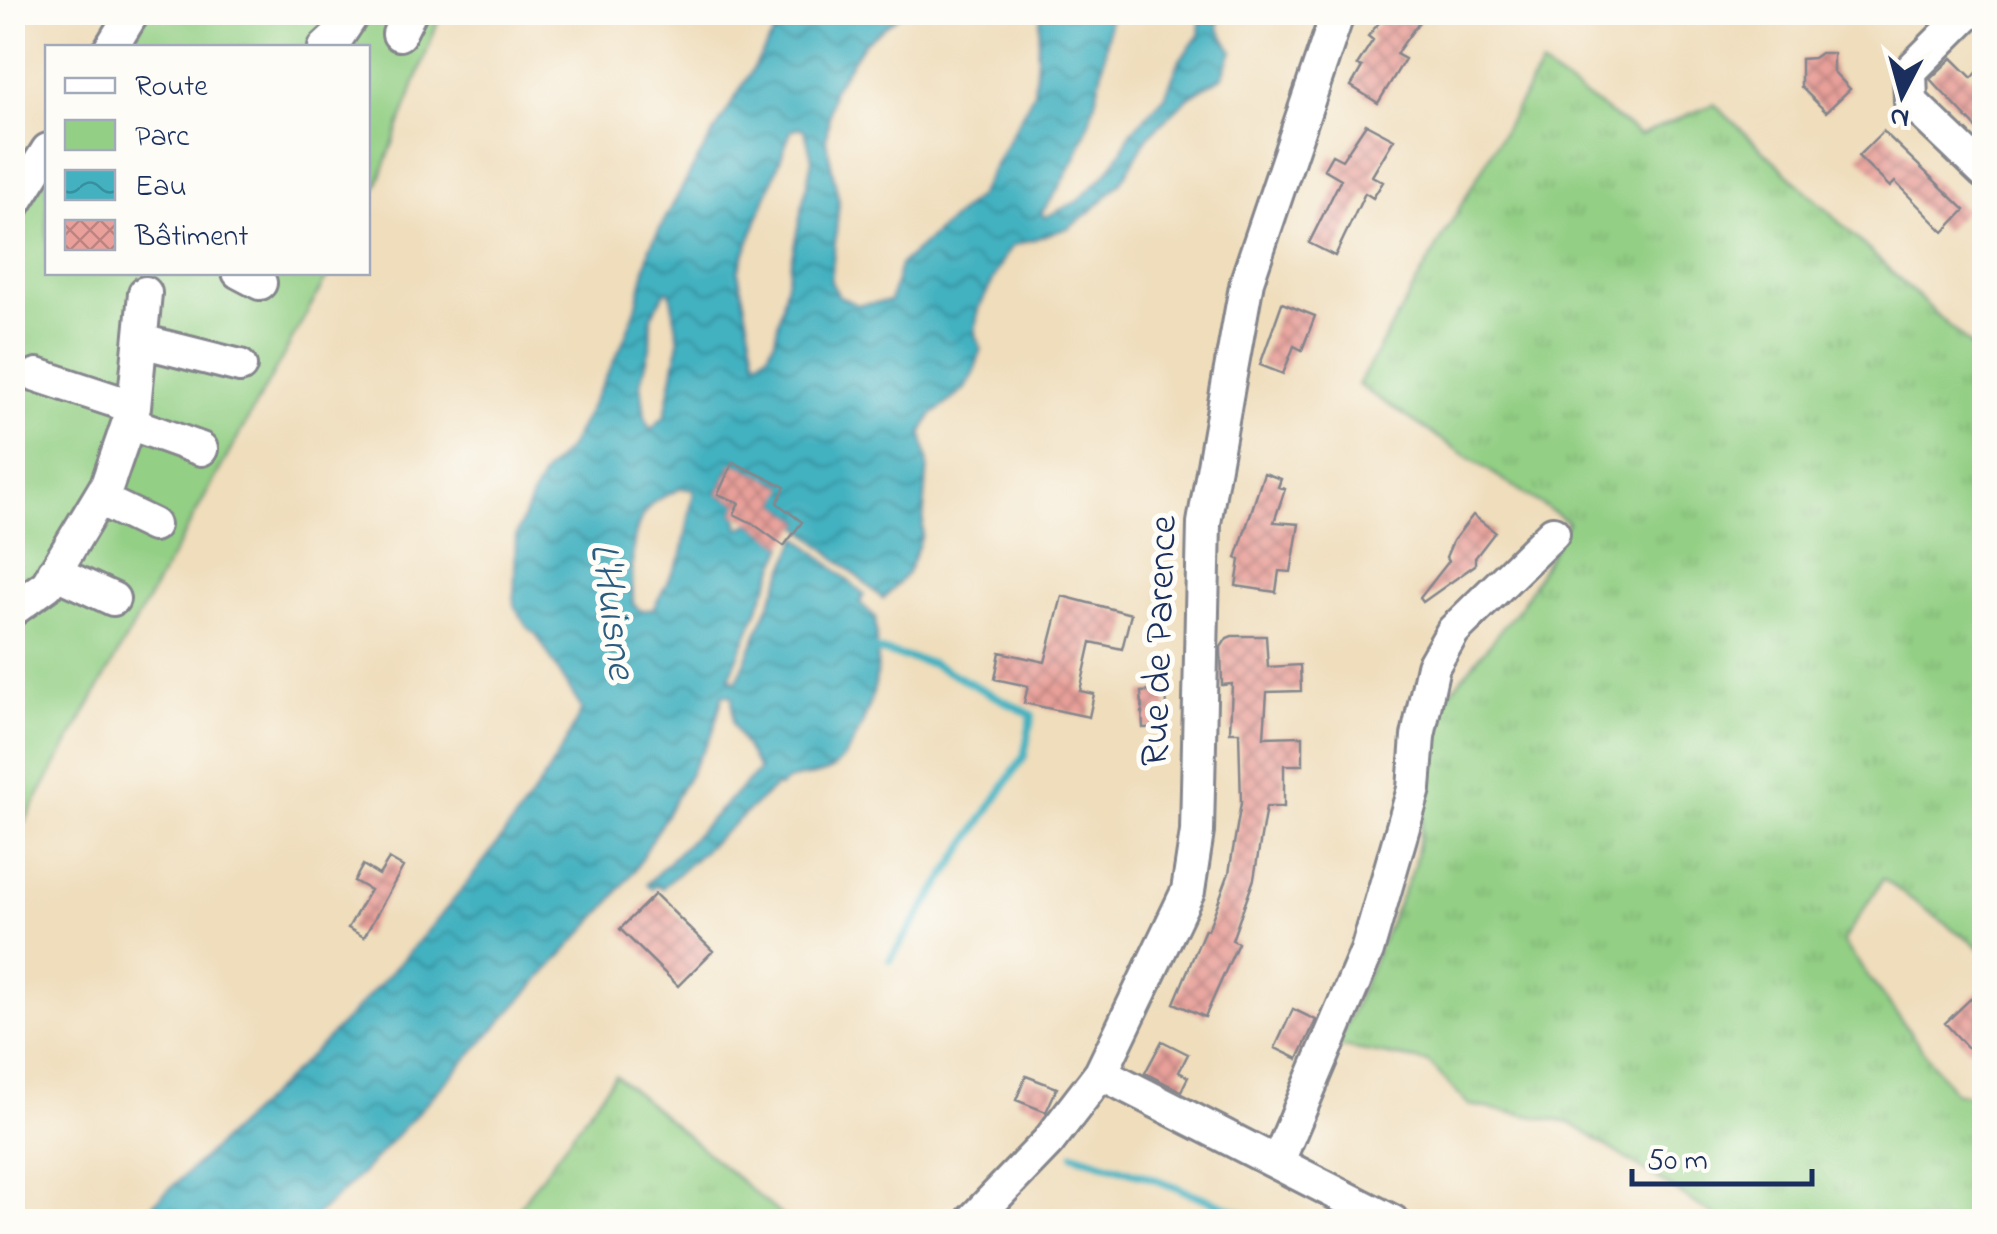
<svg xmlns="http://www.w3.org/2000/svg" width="1997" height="1234" font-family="'Indie Flower',sans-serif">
	<defs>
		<pattern id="grass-tufts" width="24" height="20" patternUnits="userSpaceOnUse" patternTransform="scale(2.5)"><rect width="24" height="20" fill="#93cf84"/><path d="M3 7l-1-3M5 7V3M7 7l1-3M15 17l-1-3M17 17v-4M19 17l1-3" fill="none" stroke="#7eb274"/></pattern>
		<pattern id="water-waves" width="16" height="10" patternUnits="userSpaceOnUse" patternTransform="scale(2.5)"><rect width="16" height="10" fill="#43b1c0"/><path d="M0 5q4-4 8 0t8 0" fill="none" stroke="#37909f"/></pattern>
		<pattern id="building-cross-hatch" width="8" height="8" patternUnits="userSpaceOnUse" patternTransform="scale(2.5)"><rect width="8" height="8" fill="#e9a09a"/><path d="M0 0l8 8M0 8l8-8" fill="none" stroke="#bc8381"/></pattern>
	</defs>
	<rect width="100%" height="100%" fill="#fdfcf7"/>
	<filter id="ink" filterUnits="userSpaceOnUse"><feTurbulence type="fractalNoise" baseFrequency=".01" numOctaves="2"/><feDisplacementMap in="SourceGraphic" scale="20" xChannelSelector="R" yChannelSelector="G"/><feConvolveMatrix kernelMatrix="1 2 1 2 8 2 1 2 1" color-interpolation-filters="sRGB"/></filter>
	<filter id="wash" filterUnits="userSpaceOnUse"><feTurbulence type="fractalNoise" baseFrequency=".0048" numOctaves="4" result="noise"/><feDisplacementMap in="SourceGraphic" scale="40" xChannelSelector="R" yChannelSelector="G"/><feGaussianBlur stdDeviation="2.25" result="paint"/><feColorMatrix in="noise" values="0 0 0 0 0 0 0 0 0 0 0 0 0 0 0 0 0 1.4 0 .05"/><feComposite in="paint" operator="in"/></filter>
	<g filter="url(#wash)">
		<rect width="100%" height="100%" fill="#efddbb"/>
		<!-- grass -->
		<path fill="url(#grass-tufts)" stroke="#577f71" stroke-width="2.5" d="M1541,66L1640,135L1714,104L1984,359V951L1883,879L1843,942L1954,1092L1971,1096L1984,1092V1221H1723L1570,1123L1469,1105L1428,1062L1337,1046L1414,866L1443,701L1522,604L1568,522L1358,385Z
			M615,1075L788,1221H509Z"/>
		<!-- park -->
		<path fill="#93cf84" stroke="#577f71" stroke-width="2.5" d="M148,13H441L378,184L368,202V48H127Z
			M47,175L48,272L329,273L24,823L12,815V230Z"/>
		<!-- water -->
		<path fill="url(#water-waves)" stroke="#2f708f" stroke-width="2.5" fill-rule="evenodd" d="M787,13H902L863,44L832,91L826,140L839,202L831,282L839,296L857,305L890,301L900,265L978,196L1034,92L1041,13H1110C1103,84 1087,156 1041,213L1045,217L1078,201L1106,174L1122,151L1130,133L1165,96L1180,60L1199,35L1201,13H1219L1218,28L1232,51L1223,76L1189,97L1148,136L1122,181L1092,210L1068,228L1013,246L1007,253L978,310L975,334L981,348L974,374L965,389L931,416L922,432L928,464L922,536L908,572L883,599L799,526L802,521L777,503L784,486L732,463L718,494L739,503L734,514L737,516L739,529L752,523L784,546L729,679L737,681L798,537L864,594L860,603L875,617C876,635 879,655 877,672C874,699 854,756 830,770C813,780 794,772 780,787L776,786L662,888L658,885L652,889L647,884L759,770L733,725L732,696L723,694L713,732L636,868L607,906L362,1173L310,1221L134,1222C259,1106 385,993 488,856C524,809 558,763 582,709L536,634L526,626L514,605L516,536L534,492L545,472L569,448L621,347L636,308L650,247L696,162ZM799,127L805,131L812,159L775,339L768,353L756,361L738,271L791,131ZM666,291H670L679,341L665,416L650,430L645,416L641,383L650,348L651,317ZM682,488L694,490L682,555L653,609L641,611L633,604C633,571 626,528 653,503C661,497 673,492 682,488Z"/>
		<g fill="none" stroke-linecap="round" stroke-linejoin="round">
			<!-- stream -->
			<path stroke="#43b1c0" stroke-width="8" d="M872,649L933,664L1032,715L1024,756L890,960
				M1074,1154L1157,1180L1265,1222"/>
		</g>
		<g id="blocks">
			<!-- building -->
			<path fill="url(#building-cross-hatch)" d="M1388,12H1426L1396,54L1405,59L1378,103L1351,86L1362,67L1357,65L1373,40L1368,36Z
				M1820,53H1833V71L1850,89L1826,112L1801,87V59L1813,58Z
				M1952,58L1972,78L1984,65V136L1930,79Z
				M1366,124L1394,139L1372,176L1383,182L1373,198L1365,193L1335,256L1309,243L1341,179L1324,169L1332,155L1342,160Z
				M1883,131L1965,210L1944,232L1895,182L1890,187L1858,156Z
				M1282,303L1315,316L1302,350L1294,346L1283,374L1260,365Z
				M733,462L785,487L777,503L802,522L784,546L752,523L734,514L739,503L718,494Z
				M1264,473L1281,479L1278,487L1285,489L1274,522L1299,524L1291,572L1279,571L1276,592L1236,586L1240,560L1236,558Z
				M1473,515L1495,532L1475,558V565L1423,602L1420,598L1449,561L1446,557L1453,541Z
				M1062,596L1131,614L1122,649L1091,642L1080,691L1094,694L1089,717L1024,703L1028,686L995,679L1000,652L1045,662Z
				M1232,636H1266L1268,667L1300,665L1301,691L1267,692L1264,737L1303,736V765H1284V807H1266L1254,879L1232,940L1238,943L1205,1017L1174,1003L1205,929L1208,930L1229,873L1241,803L1239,732H1230L1232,684L1222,685L1221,647L1227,638Z
				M1166,690L1168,727L1143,728L1141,692Z
				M389,859L403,867L364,937L348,928L370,890L354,881L363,865L379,875Z
				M655,894L713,951L678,986L620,929Z
				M1984,986V1035L1969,1049L1945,1023Z
				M1293,1009L1316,1020L1298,1059L1275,1048Z
				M1162,1041L1188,1054L1179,1072L1188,1077L1181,1091L1145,1073Z
				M1026,1076L1057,1088L1046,1112L1016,1100Z"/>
		</g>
	</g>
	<g filter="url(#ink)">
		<use href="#blocks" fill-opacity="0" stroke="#85868c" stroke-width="2.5"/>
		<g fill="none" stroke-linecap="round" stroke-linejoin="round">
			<!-- minor casing -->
			<g stroke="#85868c" stroke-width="38">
				<path id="minor" d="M1969,12L1910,71L1911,102L1984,172
					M399,34L410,12
					M111,48L133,12
					M325,48L338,36L354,12
					M12,207L48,150
					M239,272L260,283
					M141,341L240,366
					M37,375L134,407
					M129,423L201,449
					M99,499L153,525
					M54,572L113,599
					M12,610L47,585L107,485L134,407L145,293
					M1101,1073L1393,1222
					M1278,1161L1367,951L1414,789L1418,736L1433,666L1453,631L1553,533
					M971,1222L1048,1142L1101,1073L1188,891L1197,832L1204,523L1228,386L1247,281L1338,12"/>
			</g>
			<!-- minor -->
			<use href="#minor" stroke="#fff" stroke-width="32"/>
		</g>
	</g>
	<g text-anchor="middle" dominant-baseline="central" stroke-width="10" stroke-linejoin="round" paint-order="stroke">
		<!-- street labels -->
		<g font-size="40" fill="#1b2f5e" stroke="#fdfcf7">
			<text transform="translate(1161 641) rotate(-88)">Rue de Parence</text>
		</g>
		<!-- water labels -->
		<g font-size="42" font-style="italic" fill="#295c80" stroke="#fdfcf7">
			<text transform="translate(611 611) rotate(82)">L'Huisne</text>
		</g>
	</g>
	<!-- margin -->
	<rect width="1997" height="1234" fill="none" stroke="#fdfcf7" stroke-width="50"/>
	<!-- legend -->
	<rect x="45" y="45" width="325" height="230" fill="#fdfcf7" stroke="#a3aaba" stroke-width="2.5"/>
	<rect x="65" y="78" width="50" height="15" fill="#ffffff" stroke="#a3aaba" stroke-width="2.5"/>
	<text x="135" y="95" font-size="30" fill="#1b2f5e">Route</text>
	<rect x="65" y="120" width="50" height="30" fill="#93cf84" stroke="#a3aaba" stroke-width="2.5"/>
	<text x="135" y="145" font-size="30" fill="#1b2f5e">Parc</text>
	<rect x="65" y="170" width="50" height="30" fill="url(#water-waves)" stroke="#a3aaba" stroke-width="2.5"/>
	<text x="135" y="195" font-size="30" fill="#1b2f5e">Eau</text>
	<rect x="65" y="220" width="50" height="30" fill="url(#building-cross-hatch)" stroke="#a3aaba" stroke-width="2.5"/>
	<text x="135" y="245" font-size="30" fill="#1b2f5e">Bâtiment</text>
	<!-- north arrow -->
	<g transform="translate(1902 95) rotate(186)" stroke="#fdfcf7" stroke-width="8" paint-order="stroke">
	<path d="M0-8L18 38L0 25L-18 38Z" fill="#1b2f5e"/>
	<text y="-15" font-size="28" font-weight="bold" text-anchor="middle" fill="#1b2f5e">N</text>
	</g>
	<!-- scale -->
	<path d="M1632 1169v15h180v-15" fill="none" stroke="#1b2f5e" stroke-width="5"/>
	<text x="1647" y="1169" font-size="30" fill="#1b2f5e" stroke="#fdfcf7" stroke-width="8" paint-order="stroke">50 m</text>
</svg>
